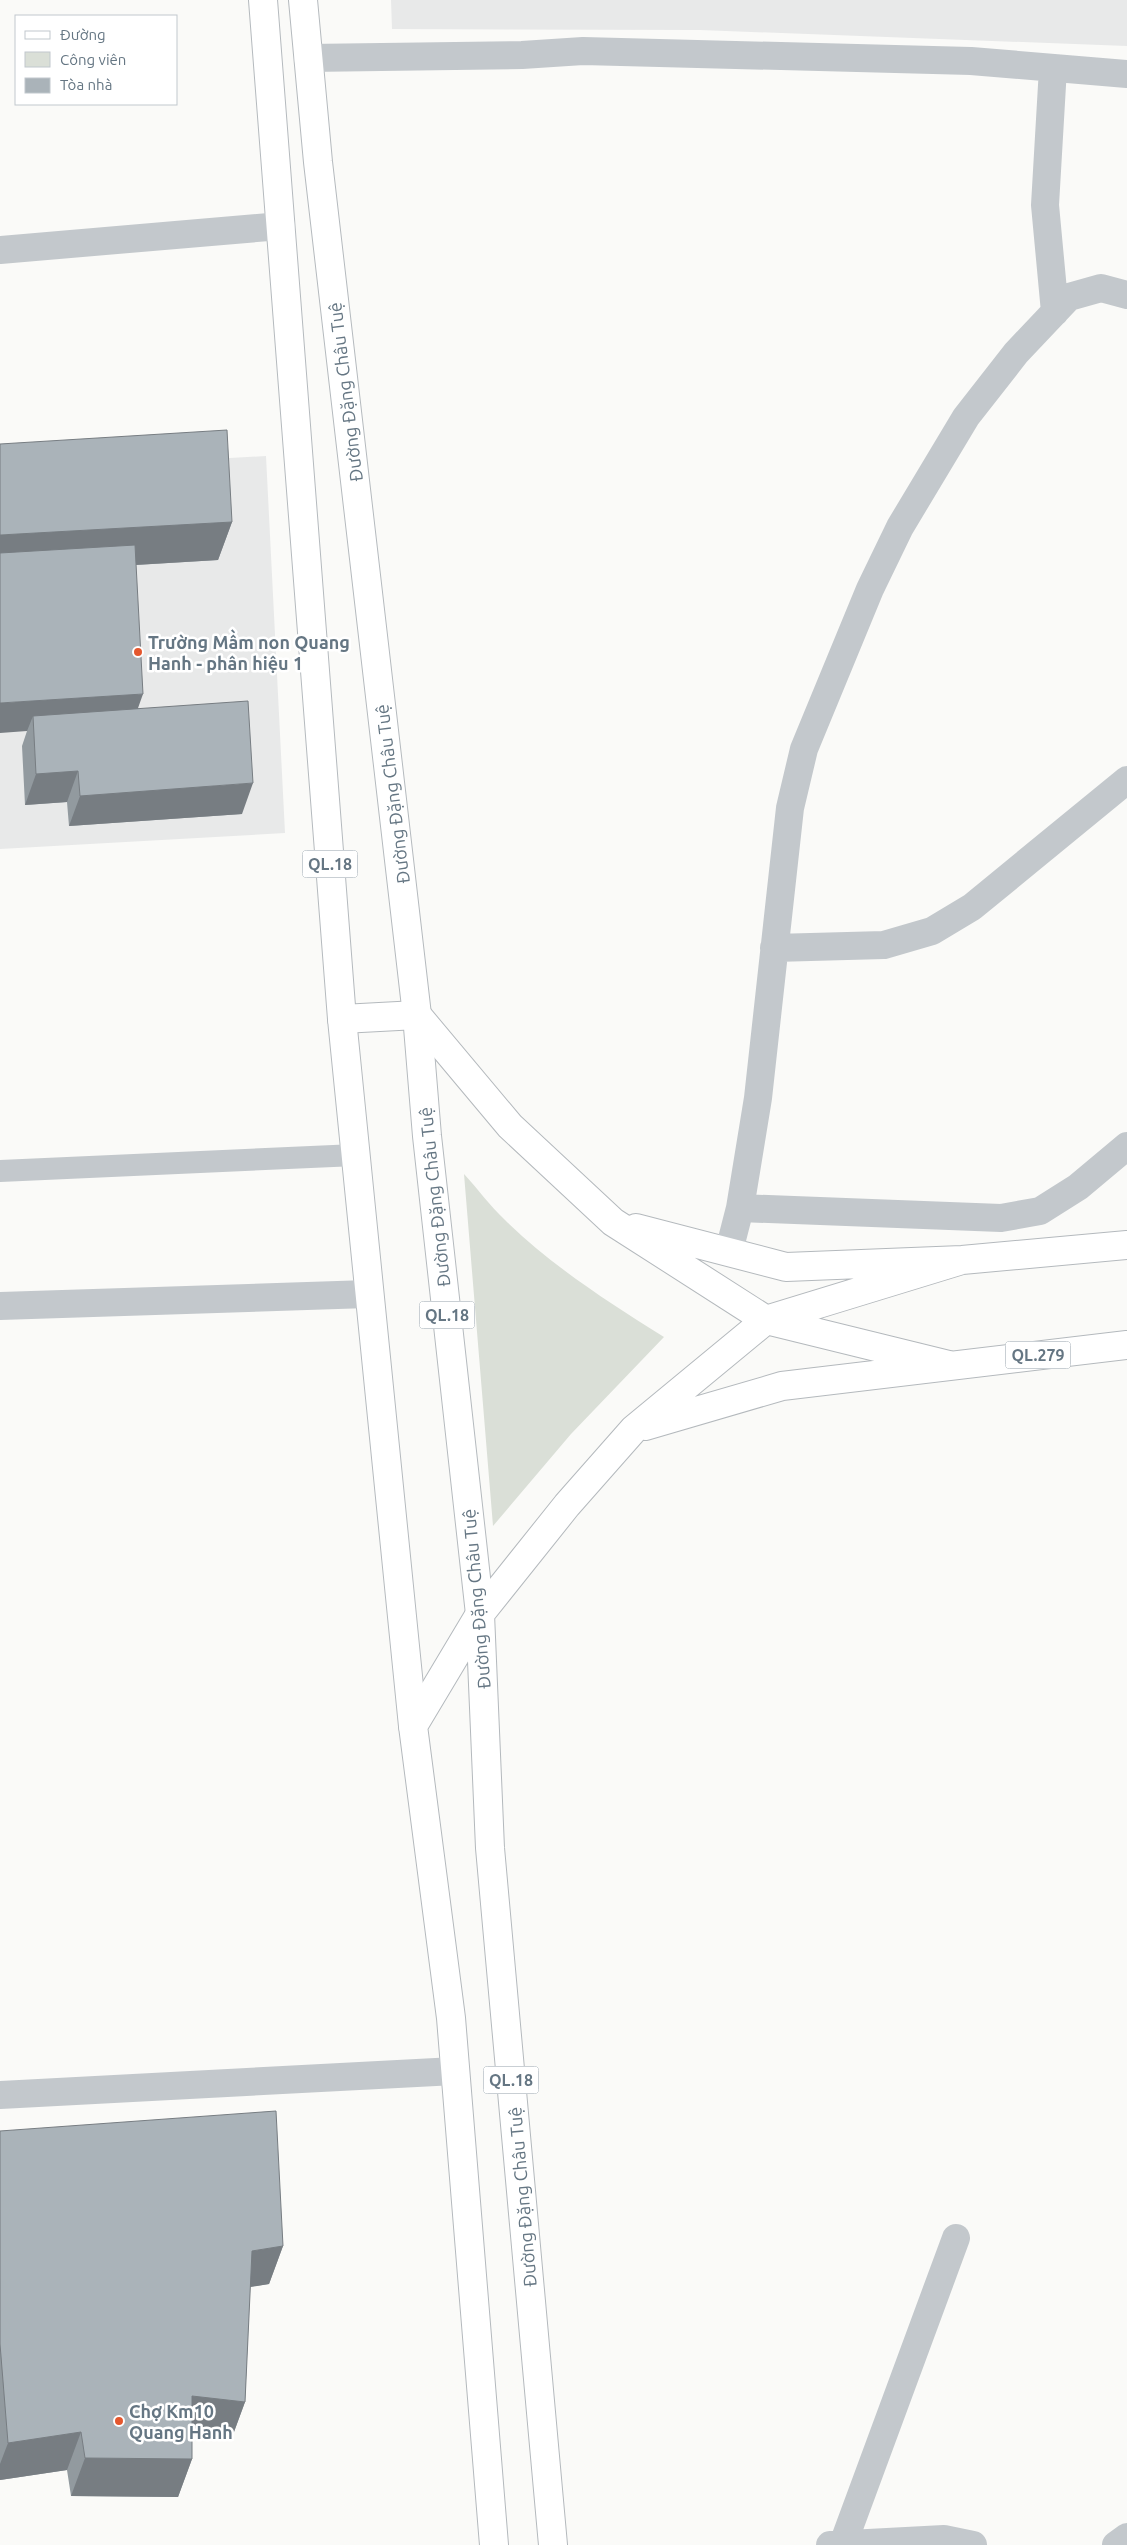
<svg xmlns="http://www.w3.org/2000/svg" width="1127" height="2545" font-family="Ubuntu,sans-serif">
	<rect width="100%" height="100%" fill="#fafaf8"/>
	<!-- built -->
	<path fill="#e8e9e9" d="M391,0H1127V46L700,30L392,29Z
		M266,456L285,833L0,849V471Z"/>
	<!-- green -->
	<path fill="#dadfd7" d="M464,1174C478,1189 490,1206 505,1220C552,1266 608,1302 664,1337L571,1434L493,1526Z"/>
	<g fill="none" stroke-linecap="round" stroke-linejoin="round">
		<!-- primary casing -->
		<g stroke="#b5babe" stroke-width="30">
			<path id="primary" d="M263,0L342,1019L413,1726
				M303,0L318,162L417,1015L427,1136L480,1614"/>
		</g>
		<!-- trunk casing -->
		<g stroke="#b4b9bd" stroke-width="30">
			<path id="trunk" d="M342,1019L417,1015L510,1126L613,1222L766,1320L949,1365
				M636,1228L786,1267L962,1260L1127,1245
				M645,1426L782,1386L1127,1345
				M480,1614L490,1848L553,2545
				M494,2545L451,2018L413,1726L480,1614L567,1505L634,1429L766,1320L962,1260"/>
		</g>
		<!-- service -->
		<path stroke="#c3c8cc" stroke-width="22" d="M0,1171L356,1155"/>
		<!-- minor -->
		<path stroke="#c3c8cc" stroke-width="28" d="M308,58L522,55L583,51L971,61L1127,74
			M1053,68L1045,205L1055,312
			M0,250L281,226
			M774,948L884,945L932,931L972,907L1127,780
			M740,1208L1001,1218L1040,1211L1078,1187L1127,1146
			M729,1251L740,1208L758,1098L790,808L804,749L870,589L900,527L966,417L1016,353L1069,297L1101,288L1127,295
			M0,1306L368,1294
			M0,2095L455,2071
			M843,2544L956,2238
			M830,2545L944,2539L973,2545
			M1116,2545L1127,2537"/>
		<!-- primary -->
		<use href="#primary" stroke="#fff" stroke-width="28"/>
		<!-- trunk -->
		<use href="#trunk" stroke="#fff" stroke-width="28"/>
	</g>
	<!-- wall -->
	<path fill="#929a9f" d="M0,444L232,522L218,560L136,565L138,708L242,814L69,826L67,802L25,805L22,746L27,731Z
		M0,2131L283,2246L269,2284L250,2287L245,2402L231,2440L192,2435V2459L178,2497L71,2496L67,2470L0,2480Z"/>
	<!-- shaded-wall -->
	<path fill="#777d82" d="M232,522L218,560L0,573V535Z
		M143,694L132,725L33,716L27,731L0,733V703Z
		M78,771L67,802L25,805L36,774Z
		M253,783L242,814L69,826L80,796Z
		M283,2246L269,2284L238,2289L252,2251Z
		M192,2396L245,2402L231,2440L178,2434Z
		M81,2432L67,2470L0,2480V2464L8,2443Z
		M85,2458L192,2459L178,2497L71,2496Z"/>
	<!-- building -->
	<path fill="#aab3b9" stroke="#777d82" d="M227,430L232,522L0,535V444Z
		M135,545L143,694L0,703V553Z
		M248,701L253,783L80,796L78,771L36,774L33,716Z
		M276,2111L283,2246L252,2251L245,2402L192,2396V2459L85,2458L81,2432L8,2443L0,2344V2131Z"/>
	<!-- markers -->
	<g fill="#e4572e" stroke="#fff" stroke-width="2">
		<circle cx="138" cy="652" r="5"/>
		<circle cx="119" cy="2421" r="5"/>
	</g>
	<g text-anchor="middle" dominant-baseline="central" stroke-width="5" stroke-linejoin="round" paint-order="stroke">
		<!-- shield labels -->
		<g fill="#fff" stroke="#939fa8" stroke-width="1">
			<rect x="302.5" y="850.5" width="55" height="27" rx="4"/>
			<rect x="419.5" y="1301.5" width="55" height="27" rx="4"/>
			<rect x="1005.5" y="1341.5" width="65" height="27" rx="4"/>
			<rect x="483.5" y="2066.5" width="55" height="27" rx="4"/>
		</g>
		<g font-size="16" font-weight="bold" fill="#657683">
			<text x="330" y="864">QL.18</text>
			<text x="447" y="1315">QL.18</text>
			<text x="1038" y="1355">QL.279</text>
			<text x="511" y="2080">QL.18</text>
		</g>
		<!-- street labels -->
		<g font-size="18" fill="#657683" stroke="#fff">
			<text transform="translate(345 392) rotate(-97)">Đường Đặng Châu Tuệ</text>
			<text transform="translate(392 794) rotate(-97)">Đường Đặng Châu Tuệ</text>
			<text transform="translate(434 1197) rotate(-96)">Đường Đặng Châu Tuệ</text>
			<text transform="translate(476 1599) rotate(-95)">Đường Đặng Châu Tuệ</text>
			<text transform="translate(522 2197) rotate(-95)">Đường Đặng Châu Tuệ</text>
		</g>
		<!-- poi labels -->
		<g font-size="18" font-weight="bold" fill="#657683" stroke="#fff" text-anchor="start">
			<text x="148" y="642">Trường Mầm non Quang<tspan x="148" dy="21">Hanh - phân hiệu 1</tspan></text>
			<text x="129" y="2411">Chợ Km10<tspan x="129" dy="21">Quang Hanh</tspan></text>
		</g>
	</g>
	<!-- legend -->
	<rect x="15" y="15" width="162" height="90" fill="#ffffff" stroke="#c1c8cd"/>
	<rect x="25" y="31" width="25" height="8" fill="#ffffff" stroke="#c1c8cd"/>
	<text x="60" y="40" font-size="15" fill="#657683">Đường</text>
	<rect x="25" y="52" width="25" height="15" fill="#dadfd7" stroke="#c1c8cd"/>
	<text x="60" y="65" font-size="15" fill="#657683">Công viên</text>
	<rect x="25" y="78" width="25" height="15" fill="#aab3b9" stroke="#c1c8cd"/>
	<text x="60" y="90" font-size="15" fill="#657683">Tòa nhà</text>
</svg>
